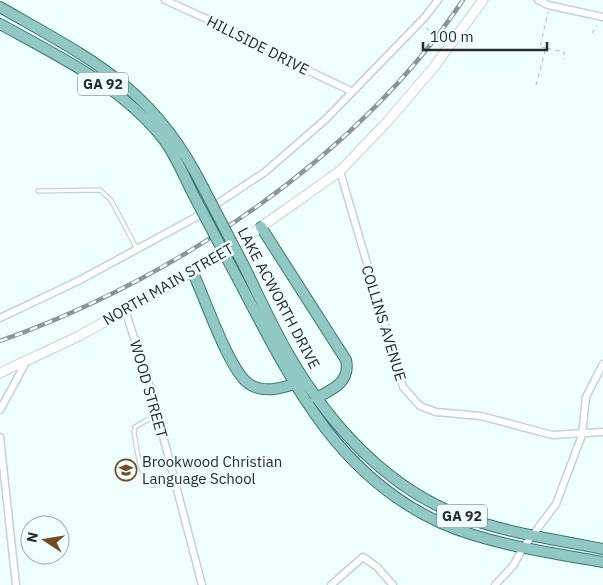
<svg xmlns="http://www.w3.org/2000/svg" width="603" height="585" font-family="'IBM Plex Sans',sans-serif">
	<rect width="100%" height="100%" fill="#effffd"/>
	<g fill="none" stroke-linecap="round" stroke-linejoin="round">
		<!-- service casing -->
		<g stroke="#c3d3d1" stroke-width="5.5">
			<path id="service" d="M38,191L100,190L111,200L137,249
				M157,417L147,420L135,427L134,433C137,448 139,476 152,485L174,480"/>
		</g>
		<!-- minor casing -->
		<g stroke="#c3d3d1" stroke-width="9">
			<path id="minor" d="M165,0L253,40L288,61L351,91
				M538,0L548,5L603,17
				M340,171L403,387L420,406L436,412L481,416L552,435L603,432
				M125,310L151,390L202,585
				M0,318L78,281L200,215L265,172L326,119L425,17L438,0
				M0,410L26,362
				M0,437L16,585
				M331,585L363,557L377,567L393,585
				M495,585L513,566L523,548L556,504L582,435L586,397L603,364"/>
		</g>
		<!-- secondary casing -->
		<g stroke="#c3d3d1" stroke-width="11">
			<path id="secondary" d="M0,373L79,336L165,288L240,242L340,171L387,122L434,67L483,0"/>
		</g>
		<!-- primary casing -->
		<g stroke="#3b7975" stroke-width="12">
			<path id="primary" d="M0,7C92,60 153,87 203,187
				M0,24C58,56 122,86 164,140C176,156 184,176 193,194
				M261,227L346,360C351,382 332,390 316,398
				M243,264C258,294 272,326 289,355C330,426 391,493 470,519C513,534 559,540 603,549
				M233,270C287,371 331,473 441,523C488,544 552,553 603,562
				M192,271C204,295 229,371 249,384C263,393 279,389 294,384"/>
		</g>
		<!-- path -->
		<path stroke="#adb9b8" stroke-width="1" stroke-dasharray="4 4" stroke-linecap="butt" d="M426,28L443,40
			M592,33L597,25
			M546,48L540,47L548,12
			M536,85L546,48L564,52V60"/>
		<!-- service -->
		<use href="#service" stroke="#fff" stroke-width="3"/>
		<!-- minor -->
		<use href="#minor" stroke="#fff" stroke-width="6"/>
		<!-- secondary -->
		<use href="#secondary" stroke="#fff" stroke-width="9"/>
		<!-- primary -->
		<use href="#primary" stroke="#91c8c4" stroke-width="10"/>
		<!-- rail casing -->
		<g stroke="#8a9594" stroke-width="4.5">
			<path id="rail" d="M0,341C175,279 359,156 463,0"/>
		</g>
		<!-- rail -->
		<use href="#rail" stroke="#effffd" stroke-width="2.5" stroke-dasharray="8" stroke-linecap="butt"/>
		<!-- primary-bridge casing -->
		<g stroke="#3b7975" stroke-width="12" stroke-linecap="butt">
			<path id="primary-bridge" d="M203,187L243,264
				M193,194L233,270"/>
		</g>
		<!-- primary-bridge -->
		<use href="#primary-bridge" stroke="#91c8c4" stroke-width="10"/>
	</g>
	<!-- icons -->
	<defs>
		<g id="school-ring" transform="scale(1.125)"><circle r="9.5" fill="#effffd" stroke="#714d28" stroke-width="1.5"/><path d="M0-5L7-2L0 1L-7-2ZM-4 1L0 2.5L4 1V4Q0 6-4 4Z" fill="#714d28"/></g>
	</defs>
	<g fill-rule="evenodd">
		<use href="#school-ring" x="126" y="470"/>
	</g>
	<g text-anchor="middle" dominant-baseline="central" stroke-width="5" stroke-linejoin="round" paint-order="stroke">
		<!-- shield labels -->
		<g fill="#effffd" stroke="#626b6b" stroke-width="1">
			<rect x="78" y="72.5" width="50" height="23" rx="4"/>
			<rect x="437" y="504.5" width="50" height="23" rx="4"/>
		</g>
		<g font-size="14" font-weight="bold" fill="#262c2c">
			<text x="103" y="84">GA 92</text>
			<text x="462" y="516">GA 92</text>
		</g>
		<!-- street labels -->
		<g font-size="15" fill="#262c2c" stroke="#effffd">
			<text transform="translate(258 45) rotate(27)">HILLSIDE DRIVE</text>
			<text transform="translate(168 284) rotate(-30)">NORTH MAIN STREET</text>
			<text transform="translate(279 298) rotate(62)">LAKE ACWORTH DRIVE</text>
			<text transform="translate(384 323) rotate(73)">COLLINS AVENUE</text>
			<text transform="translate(149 389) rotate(74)">WOOD STREET</text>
		</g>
		<!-- poi labels -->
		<g font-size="15" fill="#262c2c" stroke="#effffd" text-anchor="start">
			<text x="142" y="461">Brookwood Christian<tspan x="142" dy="17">Language School</tspan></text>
		</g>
	</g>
	<!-- north arrow -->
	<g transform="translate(45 540) rotate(282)"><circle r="24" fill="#effffd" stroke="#9faba9"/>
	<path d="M0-4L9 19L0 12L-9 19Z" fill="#714d28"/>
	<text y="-8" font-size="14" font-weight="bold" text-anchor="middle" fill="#262c2c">N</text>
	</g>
	<!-- scale -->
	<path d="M423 42v8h124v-8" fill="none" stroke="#262c2c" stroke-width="2.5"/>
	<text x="430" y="42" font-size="15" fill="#262c2c" stroke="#effffd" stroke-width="4" paint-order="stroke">100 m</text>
</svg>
